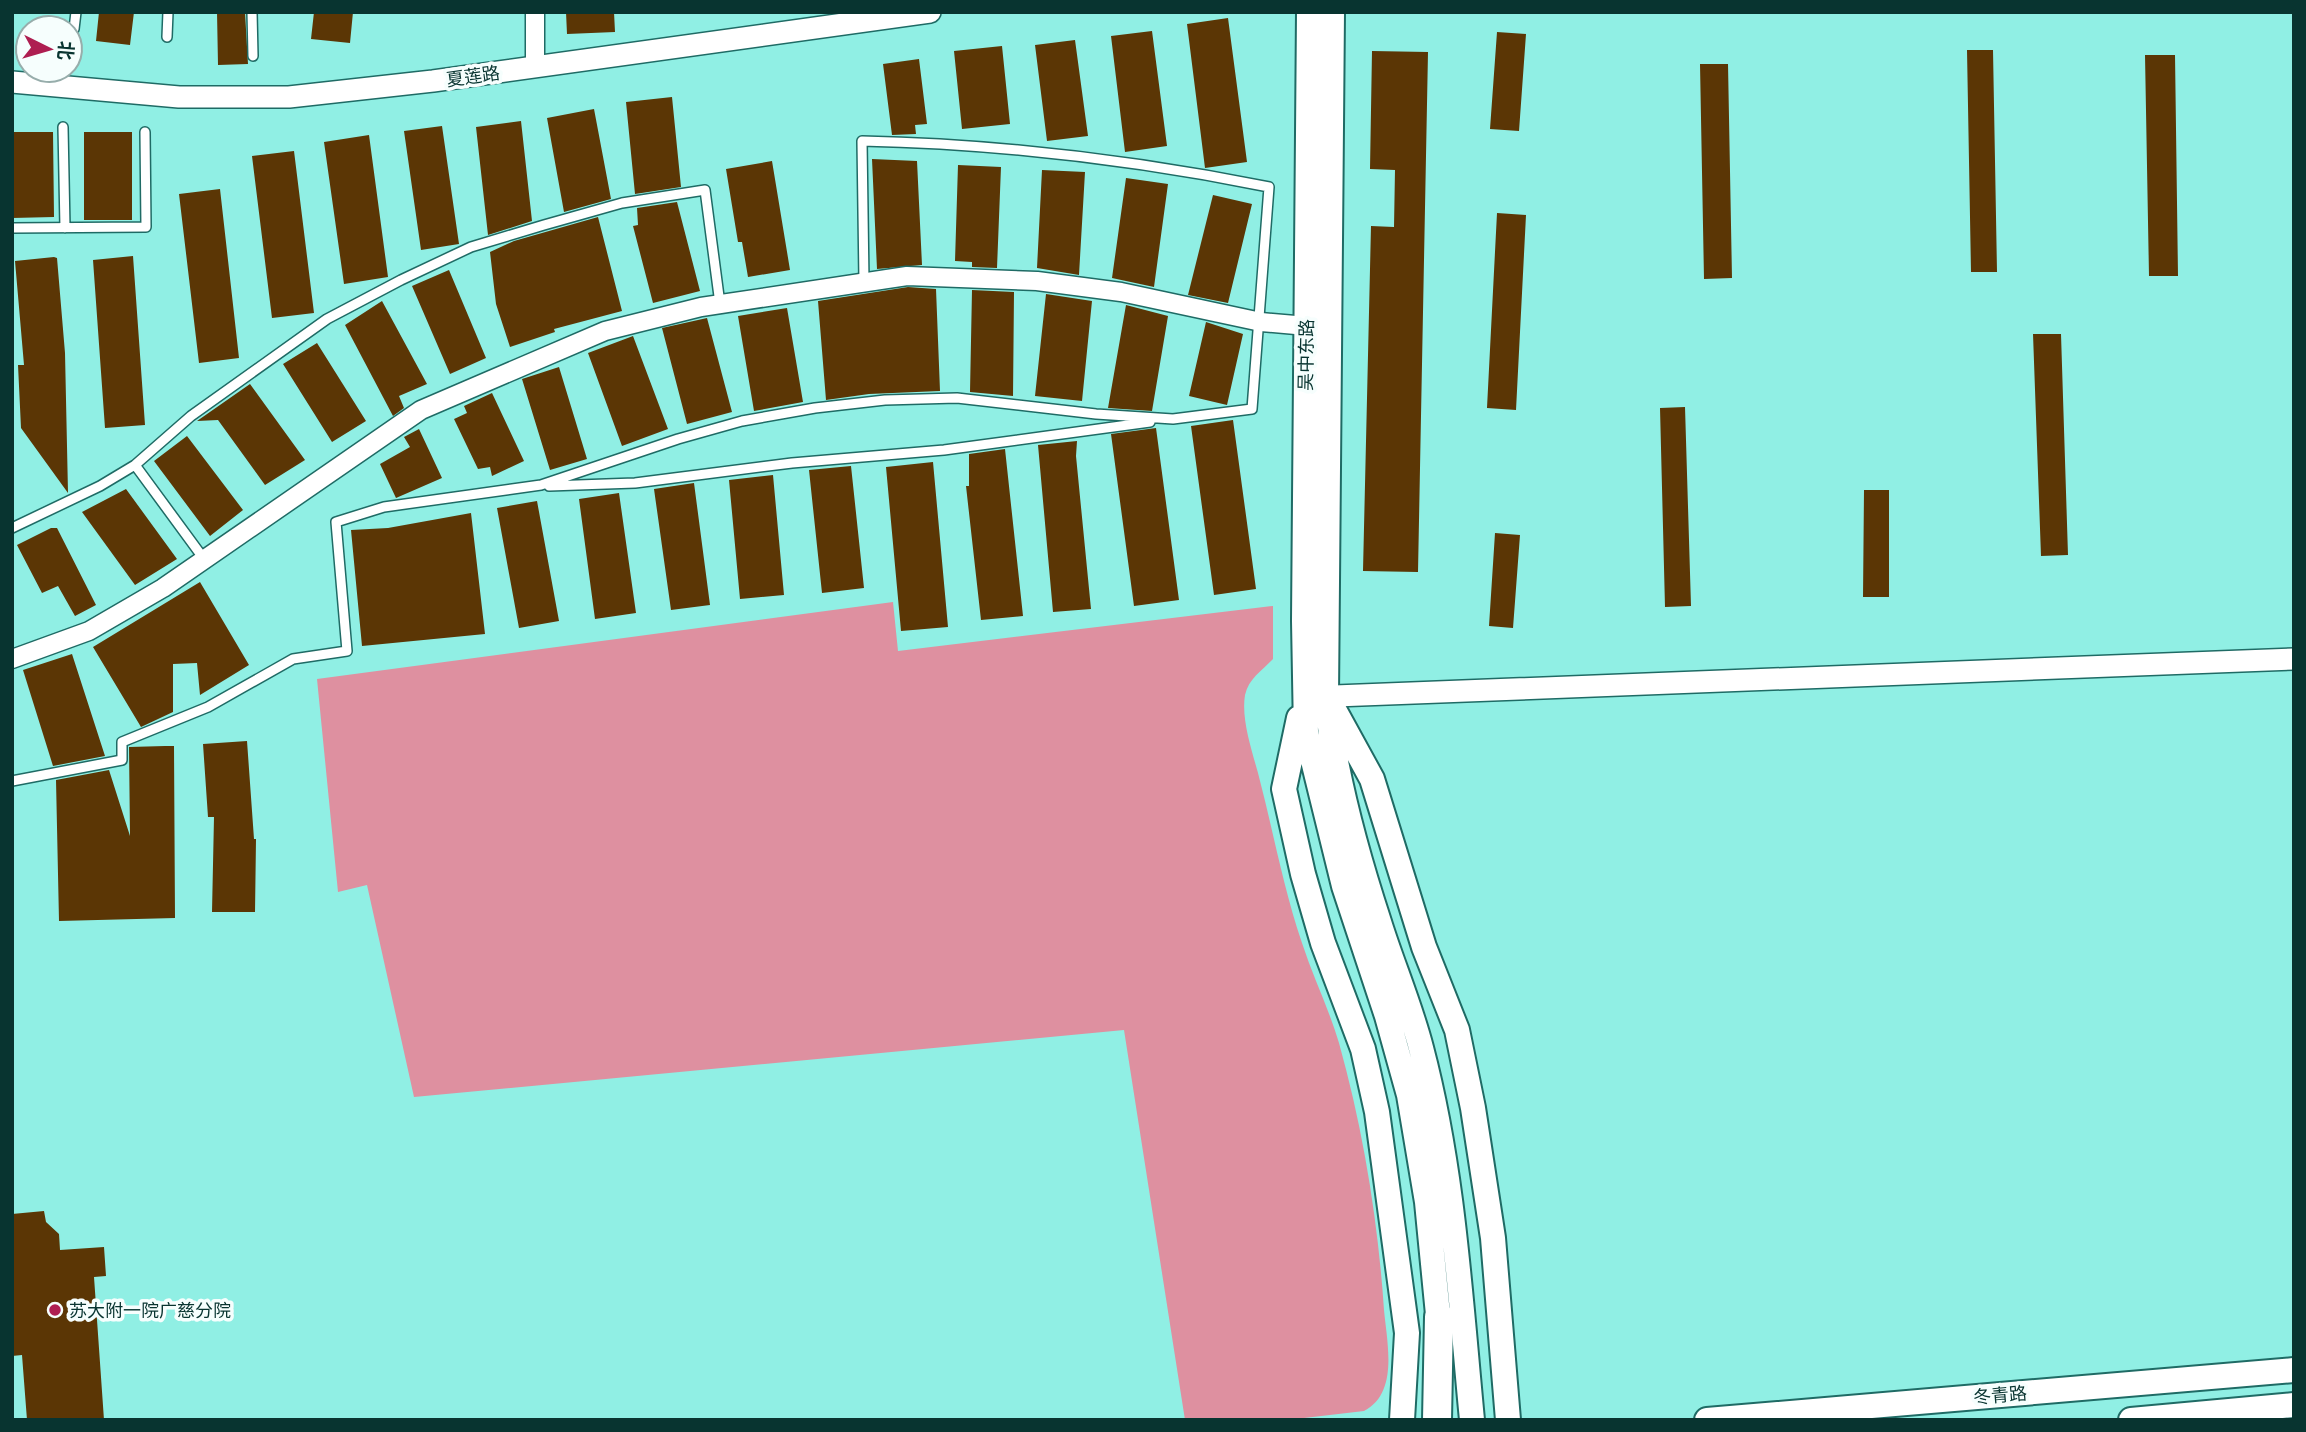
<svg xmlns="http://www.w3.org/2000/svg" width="2306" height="1432" font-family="Roboto,'Noto Sans SC',sans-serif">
	<rect width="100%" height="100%" fill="#90efe4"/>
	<!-- green -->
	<path fill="#de90a0" d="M893,602L898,651L1273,606V659C1262,671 1249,678 1245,695C1241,719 1252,751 1258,773C1273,830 1283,887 1302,943C1313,977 1329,1009 1339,1043C1363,1129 1378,1220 1384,1310C1387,1343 1399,1393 1364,1411L1287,1420H1185L1124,1030L414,1097L367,885L338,892L317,679Z"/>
	<!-- building -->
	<path fill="#5b3605" d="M99,12H134L130,45L96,41Z
		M217,12H245L248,64L218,65Z
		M314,12H353L350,43L311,39Z
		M566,12H614L615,32L567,34Z
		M1228,18L1247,162L1205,168L1187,24Z
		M1152,31L1167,146L1125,152L1111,36Z
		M1497,32L1526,34L1519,131L1490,129Z
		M1075,40L1088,136L1047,141L1035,45Z
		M1002,46L1010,124L962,129L954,51Z
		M1967,50H1993L1997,272H1971Z
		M1372,51L1428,52L1418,572L1363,571L1371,226L1394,227L1395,170L1370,169Z
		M2145,55H2175L2178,276H2149Z
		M919,59L927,124L915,125L916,134L892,135L883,64Z
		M1700,64H1728L1732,278L1704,279Z
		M672,97L681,187L635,194L626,102Z
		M594,109L611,199L564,212L547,118Z
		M521,121L532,221L488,235L476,127Z
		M442,126L459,244L421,250L404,131Z
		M12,132H53L54,217L12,218Z
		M84,132H132V220H84Z
		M369,135L388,277L344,284L324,142Z
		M294,151L314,313L272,318L252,156Z
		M872,159L917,161L922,265L877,269Z
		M772,161L790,270L748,277L742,242H738L726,169Z
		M958,165L1001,167L997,268L972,267V262L955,261Z
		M1042,170L1085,172L1079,275L1037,268Z
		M1126,178L1168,184L1154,287L1112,278Z
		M220,189L239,358L199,363L179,194Z
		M1213,195L1252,204L1228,303L1188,295Z
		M677,202L700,291L653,303L633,226L638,225L637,208Z
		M1497,213L1526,215L1516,410L1487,408Z
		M598,217L622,311L554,329L555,332L510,347L496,304L490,252L514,241Z
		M133,256L145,425L105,428L93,260Z
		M54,257L57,258L65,353L68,493L21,428L18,365H24L15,261Z
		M449,270L486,358L450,374L412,286Z
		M908,287L936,289L940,391L869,394L826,400L818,301Z
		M972,290L1014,292L1013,396L970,392Z
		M1046,294L1092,301L1082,401L1035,396Z
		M382,301L427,384L399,396L404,408L393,416L345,325Z
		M1126,305L1168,316L1152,411L1108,408Z
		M787,308L803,402L754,411L738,316Z
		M707,318L732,412L687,424L662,328Z
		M1206,322L1243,334L1227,405L1189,396Z
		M2033,334H2061L2068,555L2041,556Z
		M633,336L668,429L622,446L588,353Z
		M317,343L366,421L332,442L283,364Z
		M559,367L587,459L550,470L522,379Z
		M250,384L305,460L265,485L218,420L197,421Z
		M492,393L524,461L492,476L490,467L478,469L454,419L467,413L464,406Z
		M1685,407L1691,606L1665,607L1660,408Z
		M1233,420L1256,589L1214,595L1191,426Z
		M1156,428L1179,600L1134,606L1111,434Z
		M419,429L442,478L396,498L380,464L410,447L404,437Z
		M187,436L243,510L210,536L154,461Z
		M1077,441L1076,456L1091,609L1053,612L1038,445Z
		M1005,449L1023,616L981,620L966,486H969V454Z
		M933,462L948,627L901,631L886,467Z
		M851,466L864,588L822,593L809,470Z
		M773,475L784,595L740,599L729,480Z
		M694,483L710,605L671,610L654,489Z
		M126,489L177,559L135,585L82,512Z
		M1864,490H1889V597H1863Z
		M619,493L636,613L595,619L579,499Z
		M537,501L559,621L519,628L497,508Z
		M471,513L485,634L362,646L351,530L388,528Z
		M51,528H57L96,605L75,616L58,586L42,593L17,545Z
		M1495,533L1520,535L1513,628L1489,626Z
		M200,582L249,665L200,695L197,663L173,664V712L141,727L93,647Z
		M72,654L105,756L53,766L23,670Z
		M247,741L254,839H256L255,912H212L214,817H208L203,744Z
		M165,746H174L175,918L59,921L56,780L109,770L130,836L129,747Z
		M44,1211L46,1222L59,1234L60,1250L104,1247L106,1276L94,1277L104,1420H27L22,1355L12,1356V1214Z"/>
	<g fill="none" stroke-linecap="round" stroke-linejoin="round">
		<!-- service casing -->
		<g stroke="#1f6b65" stroke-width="12">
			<path id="service" d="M252,12L253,56
				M74,29L76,12
				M167,37L168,12
				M63,127L65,228
				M12,228L146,227L145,132
				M135,465L204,559
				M549,486L635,483L792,463L944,450L1150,422
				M12,528L100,486L135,465L191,416L327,319L401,280L471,247L544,225L622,203L705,190L720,304
				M12,781L122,760V742L208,707L293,659L347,651L336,522L384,507L541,485L678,439L742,421L815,408L885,400L957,398L1096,414L1173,419L1252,409L1269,187C1135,160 998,144 862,141L864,282"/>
		</g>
		<!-- minor casing -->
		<g stroke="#1f6b65" stroke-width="21">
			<path id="minor" d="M535,67V12
				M12,659L89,631L163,588L421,410L605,331L701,307L907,276L1037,281L1121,292L1261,322L1307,326"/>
		</g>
		<!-- tertiary casing -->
		<g stroke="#1f6b65" stroke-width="24">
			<path id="tertiary" d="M12,82L179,97H289L433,81L930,12
				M1309,697L2294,659"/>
		</g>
		<!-- secondary casing -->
		<g stroke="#1f6b65" stroke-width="28">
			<path id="secondary" d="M1309,12L1304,621L1306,732L1344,886L1387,1016L1409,1095L1427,1202L1440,1335
				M1332,12L1326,696C1334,772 1355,849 1379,922C1392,964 1410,1005 1421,1048C1453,1169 1460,1295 1472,1420
				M1332,706L1372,779L1424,947L1457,1030L1473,1108L1493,1238L1508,1420
				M1299,718L1284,789L1303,874L1323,943L1363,1049L1377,1112L1407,1333L1402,1420
				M1707,1420L2294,1370
				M2131,1420L2294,1405"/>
		</g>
		<!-- trunk casing -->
		<g stroke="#1f6b65" stroke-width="32">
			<path id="trunk" d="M1437,1420L1439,1317"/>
		</g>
		<!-- service -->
		<use href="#service" stroke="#fff" stroke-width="9"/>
		<!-- minor -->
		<use href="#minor" stroke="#fff" stroke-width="18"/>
		<!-- tertiary -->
		<use href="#tertiary" stroke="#fff" stroke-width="21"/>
		<!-- secondary -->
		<use href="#secondary" stroke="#fff" stroke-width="24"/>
		<!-- trunk -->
		<use href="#trunk" stroke="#fff" stroke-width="28"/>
	</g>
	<!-- markers -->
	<circle fill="#ae1e51" stroke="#f6fefd" stroke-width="2.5" cx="55" cy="1310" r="7"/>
	<g text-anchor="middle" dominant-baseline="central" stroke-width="7" stroke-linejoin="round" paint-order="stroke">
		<!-- street labels -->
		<g font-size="18" fill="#083430" stroke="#f6fefd">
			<text transform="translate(473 76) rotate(-8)">夏莲路</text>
			<text transform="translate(1306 355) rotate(-89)">吴中东路</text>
			<text transform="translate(2000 1395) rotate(-5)">冬青路</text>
		</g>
		<!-- poi labels -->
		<g font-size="18" fill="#083430" stroke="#f6fefd" text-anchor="start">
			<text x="69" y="1310">苏大附一院广慈分院</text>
		</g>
	</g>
	<!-- border -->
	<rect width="2306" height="1432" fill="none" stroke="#083430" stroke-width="28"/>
	<!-- north arrow -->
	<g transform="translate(49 49) rotate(95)"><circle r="33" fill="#f6fefd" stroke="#97adab" stroke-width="2"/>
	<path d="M0-5L12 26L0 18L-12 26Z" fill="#ae1e51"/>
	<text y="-10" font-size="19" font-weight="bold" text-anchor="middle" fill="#083430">北</text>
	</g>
</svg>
